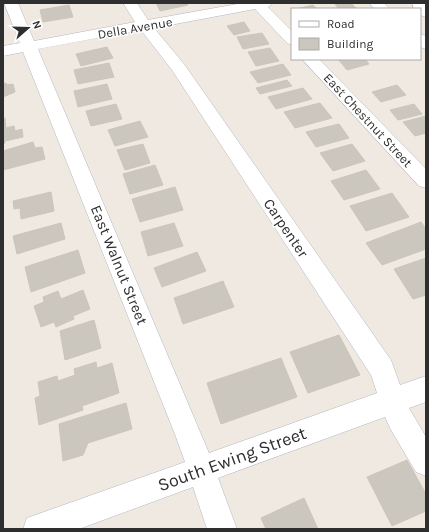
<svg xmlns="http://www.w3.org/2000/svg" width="429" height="532" font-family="Karla,sans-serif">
	<rect width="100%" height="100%" fill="#efe9e1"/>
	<!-- building -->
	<path fill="#cbc7bf" stroke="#cbc5ba" d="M156,3H186L188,5L160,11Z
		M334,3H351L357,9H339Z
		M69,5L73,17L43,22L40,10Z
		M313,5L317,9H296Z
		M244,22L250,31L234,35L227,26Z
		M262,33L269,44L243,49L237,37Z
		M107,47L113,58L81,66L76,54Z
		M270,48L279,61L256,66L248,52Z
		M338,59H365L369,64L347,70Z
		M109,63L114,77L78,84L74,70Z
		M283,64L291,75L258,83L250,72Z
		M287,80L292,86L260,94L256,88Z
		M6,83L7,85L13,84L15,92L3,97V84Z
		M107,84L112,99L78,107L74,91Z
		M397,85L406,95L381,102L372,92Z
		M303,88L312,99L276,109L268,97Z
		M320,103L332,118L295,128L284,112Z
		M116,104L122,119L91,126L86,111Z
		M414,104L422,114L398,120L390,110Z
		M426,116V133L415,136L403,122Z
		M5,118L6,128L14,126L15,131L22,129L23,137L5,141V143L3,144V119Z
		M140,121L148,137L115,146L108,130Z
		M339,124L349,138L316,147L306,132Z
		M33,142L35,148L42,147L45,159L3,170V151Z
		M143,144L150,163L125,170L117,150Z
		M352,144L365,161L333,171L320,153Z
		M155,165L163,185L130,194L123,174Z
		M366,170L380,189L344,200L331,181Z
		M175,187L183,210L140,222L132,199Z
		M51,192L54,211L21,219L20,208L14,209L13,201Z
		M392,193L409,217L366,231L350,206Z
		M421,222L426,229V249L382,265L366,243Z
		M61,223L65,239L17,254L13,236Z
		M174,223L183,246L148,256L141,232Z
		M78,250L85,273L31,292L25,267Z
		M197,252L206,271L162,287L154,268Z
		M426,258V295L413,299L394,269Z
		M223,281L234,307L183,324L174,298Z
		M83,290L90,309L73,316L74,319L56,327L54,322L41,327L34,306L44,302L43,297L58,291L61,299Z
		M94,320L101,348L65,360L60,331Z
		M339,335L360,375L308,393L290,352Z
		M281,358L297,397L221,424L207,383Z
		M96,362L97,368L112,363L119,393L82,406L83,410L39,425L35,398L40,396L38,382L57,376L58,381L75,375L74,369Z
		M126,403L132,429L88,443L83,455L63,461L59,424Z
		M407,460L426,494V511L392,526L367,477Z
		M304,498L318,529H266L261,518Z"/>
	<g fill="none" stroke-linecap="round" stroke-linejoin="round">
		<!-- minor casing -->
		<g stroke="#b4b7c1" stroke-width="1">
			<path id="minor" d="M4,3H18L34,41L135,22L123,3H137L148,20L243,3H273L268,7L292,31V45L287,43L255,9L154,28L184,64L391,360L400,385L426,376V402L409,408L426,437V476L416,472L391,430L385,417L218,478L237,529H207L193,487L79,529H23L27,518L185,462L176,437L23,52L3,56V46L20,43ZM141,30L172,70L371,375L377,393L209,453L38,49Z
				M369,3H384L390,9H375Z
				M412,3H426V17L420,15V9H414Z
				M420,34L426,36V49L420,47Z
				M302,59H319L426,169V188L419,186Z"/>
		</g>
		<!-- minor -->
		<use href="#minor" fill="#fff" fill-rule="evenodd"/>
	</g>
	<g text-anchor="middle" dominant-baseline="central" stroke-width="3" stroke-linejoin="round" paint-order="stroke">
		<!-- far-street labels -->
		<g font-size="13" fill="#2e2e2e" stroke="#fff">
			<text transform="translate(135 28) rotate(-10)">Della Avenue</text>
			<text transform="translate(368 120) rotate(47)">East Chestnut Street</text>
		</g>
		<!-- street labels -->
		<g font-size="15" fill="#2e2e2e" stroke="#fff">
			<text transform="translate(286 228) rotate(56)">Carpenter</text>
			<text transform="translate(119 265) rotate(68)">East Walnut Street</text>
		</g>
		<!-- near-street labels -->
		<g font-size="18" fill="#2e2e2e" stroke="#fff">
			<text transform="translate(232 459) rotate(-20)">South Ewing Street</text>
		</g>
	</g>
	<!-- border -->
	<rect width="429" height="532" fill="none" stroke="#2e2e2e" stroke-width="8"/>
	<!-- legend -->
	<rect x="291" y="8" width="130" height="52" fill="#ffffff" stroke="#ababab"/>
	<rect x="299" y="21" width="20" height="6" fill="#ffffff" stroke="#ababab"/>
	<text x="327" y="28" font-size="12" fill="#2e2e2e">Road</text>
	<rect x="299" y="38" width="20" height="12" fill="#cbc7bf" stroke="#ababab"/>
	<text x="327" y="48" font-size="12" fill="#2e2e2e">Building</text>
	<!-- north arrow -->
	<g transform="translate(28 28) rotate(70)" stroke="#ffffff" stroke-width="3" paint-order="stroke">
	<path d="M0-3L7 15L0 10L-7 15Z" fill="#2e2e2e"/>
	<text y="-6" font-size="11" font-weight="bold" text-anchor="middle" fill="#2e2e2e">N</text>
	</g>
</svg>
